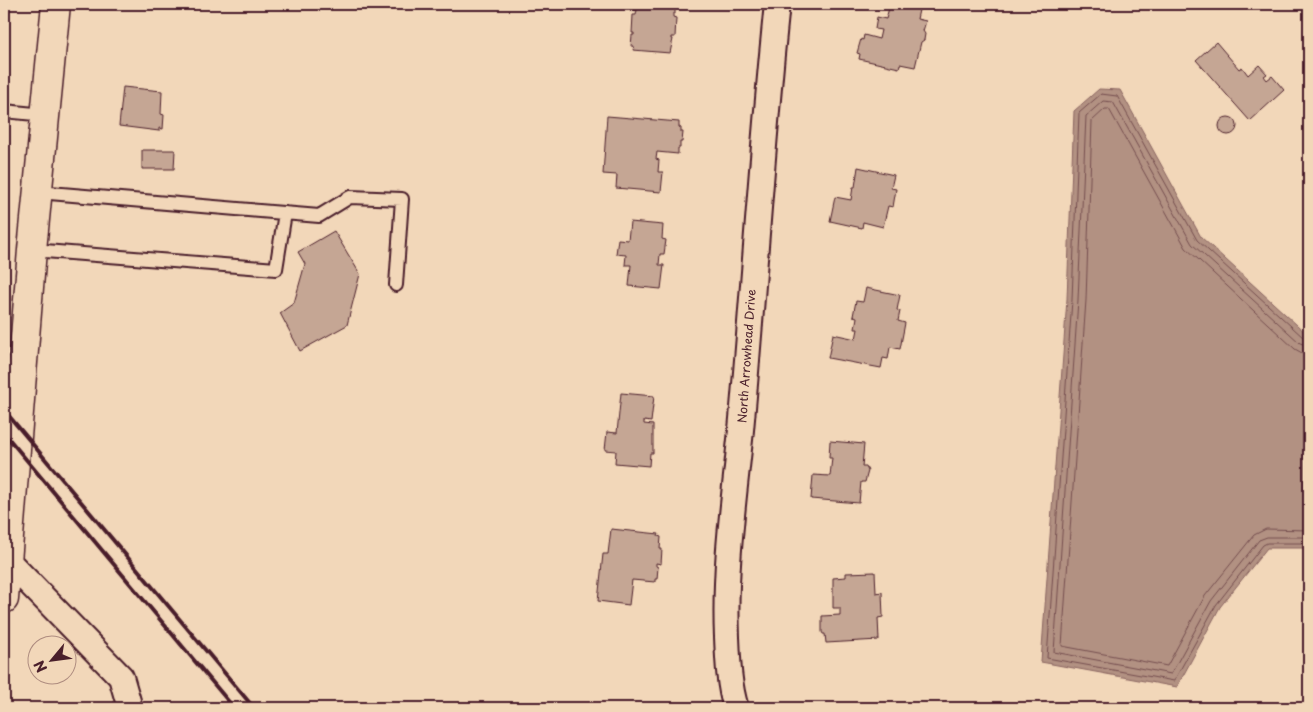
<svg xmlns="http://www.w3.org/2000/svg" width="1313" height="712" font-family="'Playpen Sans',sans-serif">
	<rect width="100%" height="100%" fill="#f2d7b9"/>
	<filter id="ink" filterUnits="userSpaceOnUse"><feTurbulence type="fractalNoise" baseFrequency=".02" numOctaves="2"/><feDisplacementMap in="SourceGraphic" scale="10" xChannelSelector="R" yChannelSelector="G"/><feConvolveMatrix kernelMatrix="1 2 1 2 8 2 1 2 1" color-interpolation-filters="sRGB"/></filter>
	<g filter="url(#ink)">
		<!-- water -->
		<path fill="#b29182" stroke="#88635f" d="M1099,89L1120,90L1201,237L1309,336V548H1267L1220,607L1177,687L1041,662L1067,299L1074,111Z"/>
		<g fill="none" stroke-linecap="round" stroke-linejoin="round">
			<!-- shore -->
			<path stroke="#744d4e" stroke-width="1" d="M1309,340L1304,338L1197,240L1117,96L1101,94L1079,113L1072,300L1047,658L1174,681L1216,605L1263,545L1267,543H1309
				M1309,346L1300,343L1192,244L1113,102L1103,101L1086,116L1078,300L1054,652L1171,674L1211,601L1259,540L1267,537H1309
				M1309,353H1302L1295,349L1186,248L1109,109H1105L1092,121L1086,300L1062,646L1167,666L1205,596L1254,535L1266,529L1309,530"/>
		</g>
		<!-- building -->
		<path fill="#c5a694" stroke="#4a1f2b" d="M635,4H675V14H673V17L676,18L675,37H671V39H673L670,53L633,50L634,46H631L632,35H634V33H632L633,15H636L637,10H634Z
			M890,4L919,10L917,19L926,21L923,31L925,34L924,40L921,42L915,67L900,64L899,68L859,59L860,54L857,53L861,39L863,40L864,35L879,39L881,30L875,29L877,17L886,19Z
			M1216,42L1239,69L1242,67L1248,75L1259,65L1267,74L1264,76L1267,80L1272,76L1284,90L1250,121L1196,60Z
			M123,87L162,91L161,114L164,115L163,129L159,128V131L119,126Z
			M607,116L679,122V127L681,128V132H683L682,142H680V148H678V154L657,152L656,159L659,160L658,172H663L661,192L616,188L617,175L603,174Z
			M1219 126a9 9 0 1 1 18 0a9 9 0 1 1-18 0Z
			M142,150H175L174,169H142Z
			M858,167L894,175L891,188L896,189L893,207L888,206L883,227L863,222L862,228L830,221L835,197L851,200L853,187H855Z
			M630,222L663,225L662,239L666,240L664,254H660L659,265H664L661,289L629,286L631,265H625L626,255L616,254L618,239L628,240Z
			M334,231L360,274L347,325L300,351L280,313L294,303L305,264L298,252Z
			M866,288L900,295L897,310L900,311L898,321L905,323L900,349L890,347L888,359L883,358L881,368L828,358L833,334L856,339L858,329H855L857,317L853,316L856,301L863,302Z
			M621,393L654,396L651,422L644,421V424L653,425V453H650L649,466L615,463L616,451L605,450L607,432L617,433Z
			M830,441L864,444L862,467H866L868,471L865,482H861L859,503L811,499L813,475L830,476L832,458H829Z
			M611,529L659,534L658,536L661,537L660,549H662L661,564L656,563V566L658,567L657,579H655V582L632,580L629,605L598,601L603,554H608Z
			M875,572L876,593L882,592L883,617L878,618L879,640L826,643L825,634H823L822,632V616L840,615V608H833V578L846,577V573Z"/>
		<g fill="none" stroke-linecap="round" stroke-linejoin="round">
			<!-- lane casing -->
			<g stroke="#4a1f2b" stroke-width="16">
				<path id="lane" d="M4,111L45,115
					M38,192L319,216L350,197L402,199L396,285
					M32,250L276,269L285,213"/>
			</g>
			<!-- street casing -->
			<g stroke="#4a1f2b" stroke-width="28">
				<path id="street" d="M4,561L7,560L121,677L130,708
					M736,708C729,686 728,661 727,637C724,568 734,499 741,430C754,288 762,146 777,4"/>
			</g>
			<!-- primary casing -->
			<g stroke="#4a1f2b" stroke-width="31">
				<path id="primary" d="M4,599L32,250L56,4"/>
			</g>
			<!-- lane -->
			<use href="#lane" stroke="#f2d7b9" stroke-width="12"/>
			<!-- street -->
			<use href="#street" stroke="#f2d7b9" stroke-width="24"/>
			<!-- primary -->
			<use href="#primary" stroke="#f2d7b9" stroke-width="28"/>
			<!-- rail -->
			<path stroke="#4a1f2b" stroke-width="4" d="M4,410L254,708
				M4,433L234,708"/>
		</g>
	</g>
	<g text-anchor="middle" dominant-baseline="central" stroke-width="4" stroke-linejoin="round" paint-order="stroke">
		<!-- street labels -->
		<g font-size="12" fill="#4a1f2b" stroke="#f2d7b9">
			<text transform="translate(746 356) rotate(-86)">North Arrowhead Drive</text>
		</g>
	</g>
	<!-- margin -->
	<rect width="1313" height="712" fill="none" stroke="#f2d7b9" stroke-width="20"/>
	<rect x="10" y="10" width="1293" height="692" fill="none" stroke="#4a1f2b" stroke-width="2" filter="url(#ink)"/>
	<!-- north arrow -->
	<g transform="translate(52 660) rotate(241)"><circle r="24" fill="#f2d7b9" stroke="#af8d80"/>
	<path d="M0-4L9 19L0 12L-9 19Z" fill="#4a1f2b"/>
	<text y="-8" font-size="14" font-weight="bold" text-anchor="middle" fill="#4a1f2b">N</text>
	</g>
</svg>
